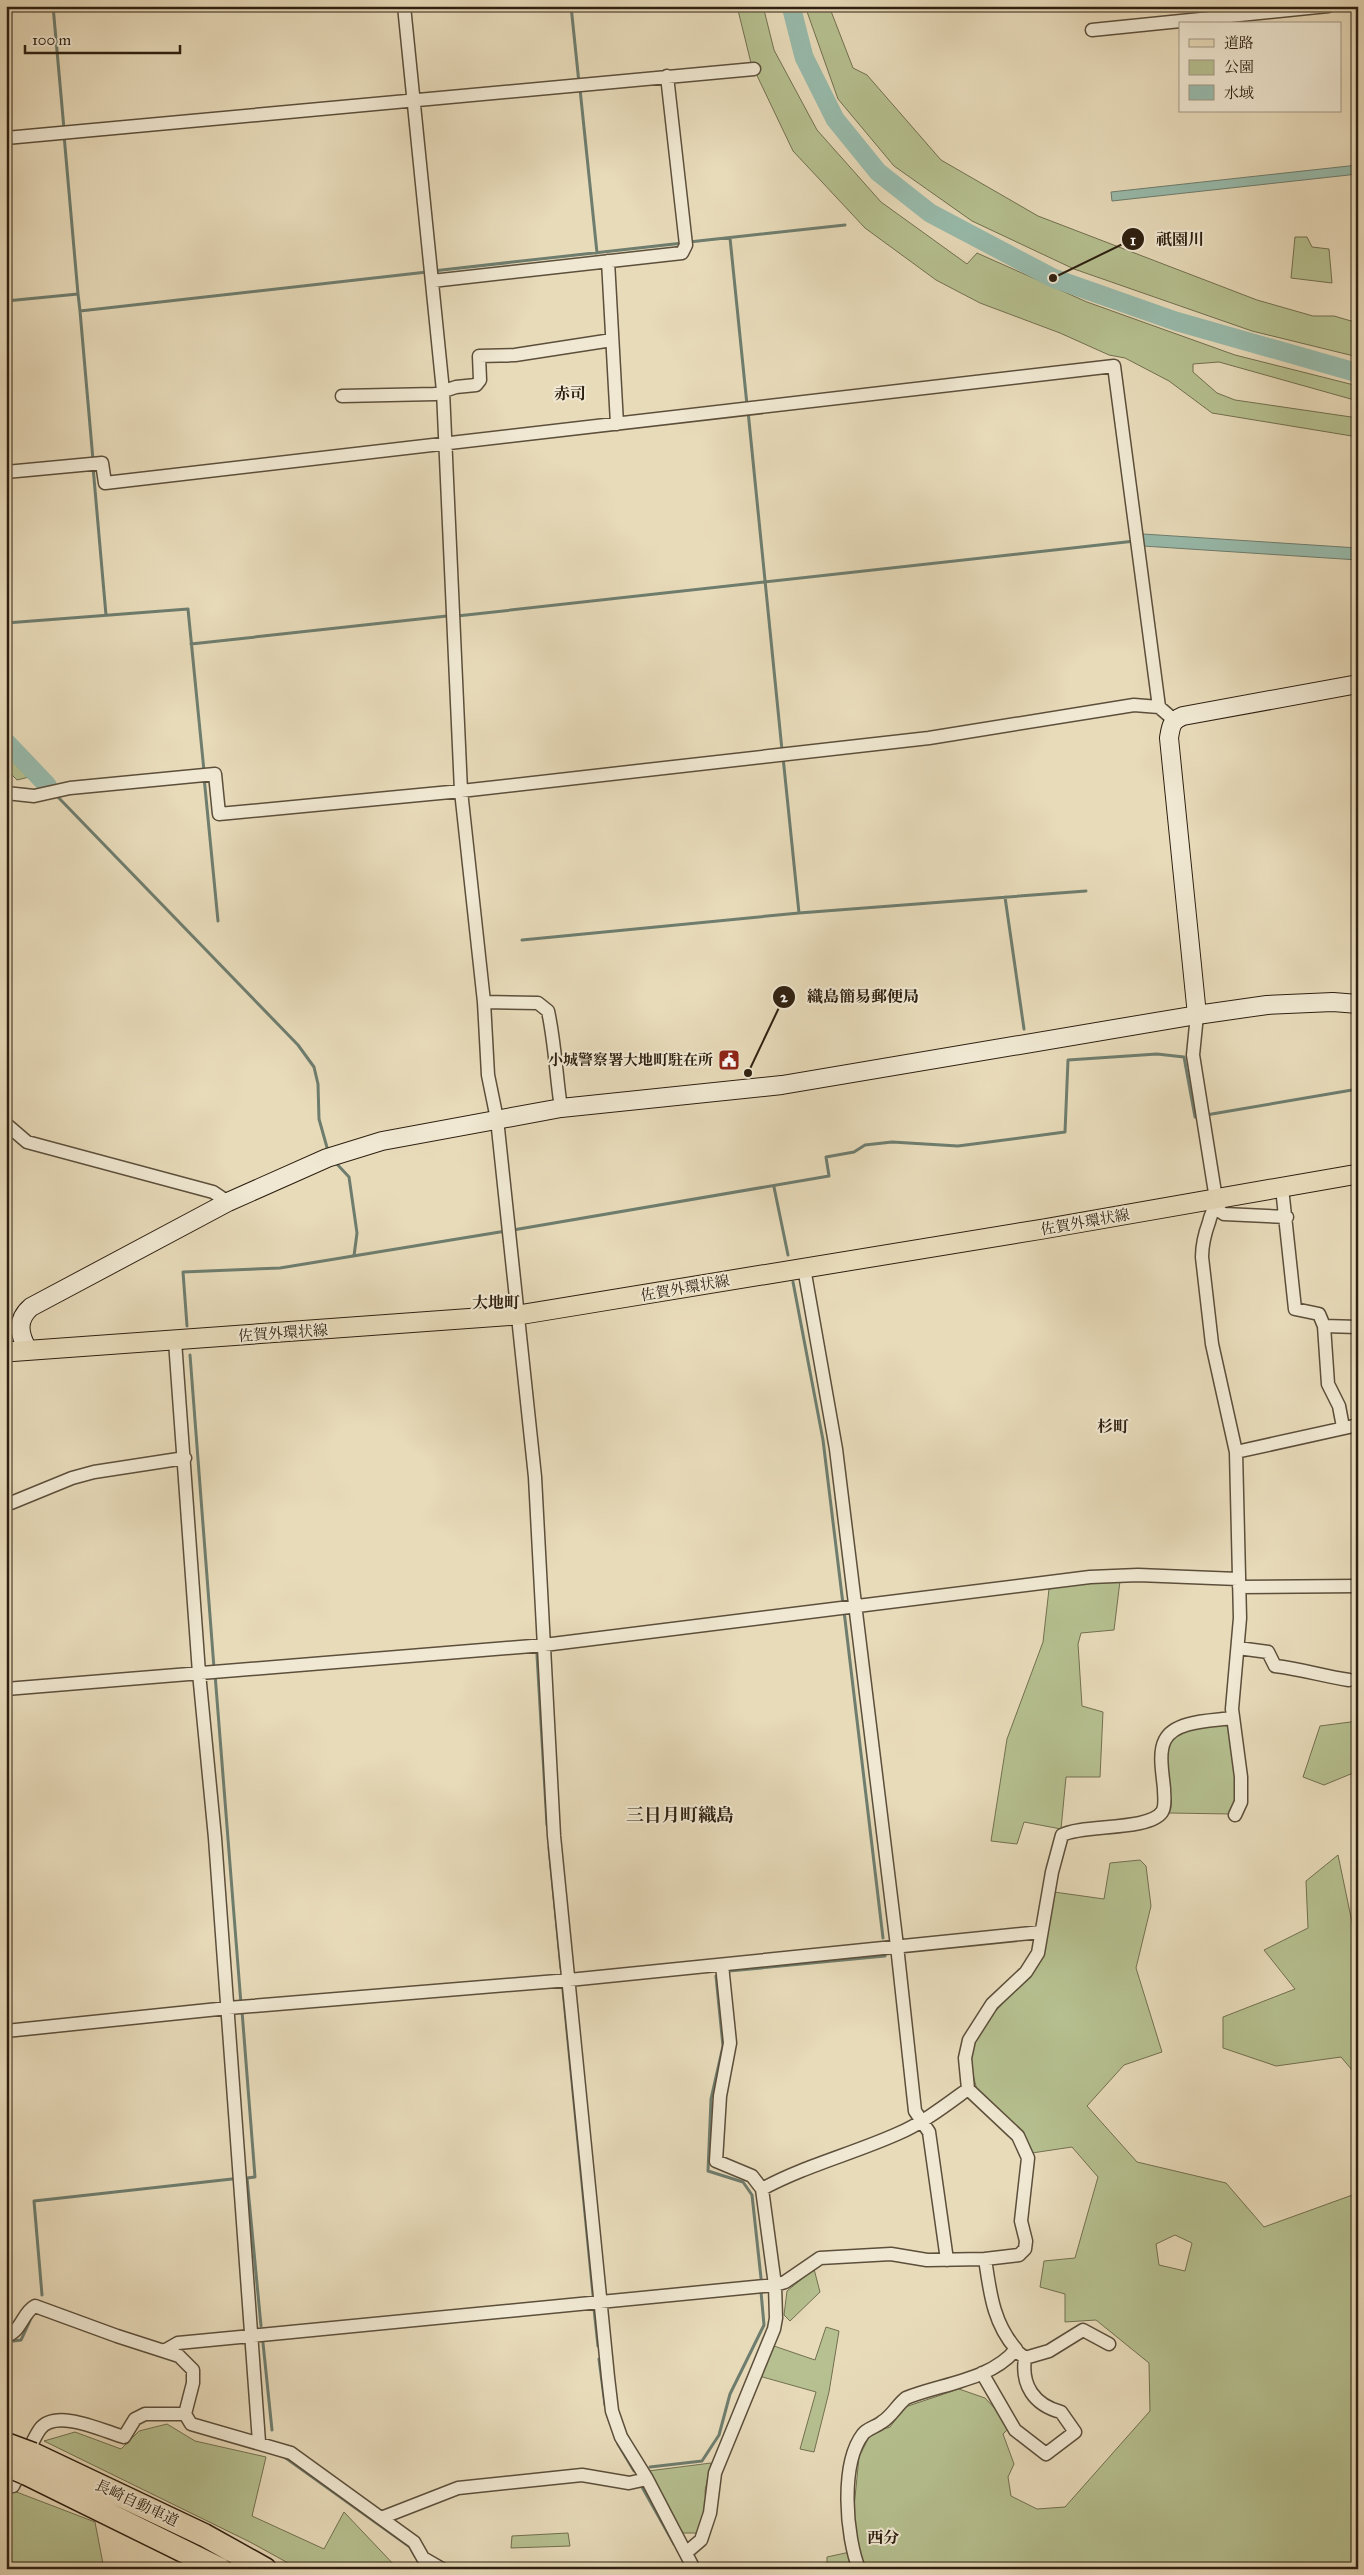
<svg xmlns="http://www.w3.org/2000/svg" width="1364" height="2575" font-family="'IM FELL Great Primer','Noto Serif JP',serif">
	<rect width="100%" height="100%" fill="#e8dbba"/>
	<filter id="stains"><feTurbulence type="fractalNoise" baseFrequency=".004" numOctaves="4"/><feColorMatrix values="0 0 0 0 .2 0 0 0 0 .09 0 0 0 0 .02 0 0 0 .5 -.17"/></filter>
	<radialGradient id="worn" r=".72"><stop offset=".6" stop-color="#630" stop-opacity="0"/><stop offset="1" stop-color="#630" stop-opacity=".3"/></radialGradient>
	<!-- green -->
	<path fill="#b6c090" stroke="#727050" fill-rule="evenodd" d="M737,6H763L774,50L817,130L881,202L967,264L977,253L1087,302L1235,355L1358,386V401L1219,362L1193,364V372L1217,393L1235,400L1358,418V437L1212,413L1169,381L1125,358L1109,355L1060,333L980,303L936,280L865,228L793,151L751,63Z
		M805,6H829L853,68L867,75L941,160L1038,216L1257,300L1313,316H1334L1358,323V357L1252,331L1074,269L972,221L894,166L838,99Z
		M1295,237H1307L1312,247L1329,249L1332,283L1291,278Z
		M6,753L29,777L17,780L6,769Z
		M1093,1581H1120L1114,1630L1081,1633L1078,1644L1082,1706L1103,1712L1100,1777H1066L1061,1829L1024,1822L1017,1844L991,1841L1007,1739L1043,1642L1049,1589Z
		M1358,1721V1771L1324,1785L1303,1777L1320,1726Z
		M1230,1722L1238,1797L1231,1814L1169,1813L1167,1748L1175,1733Z
		M1338,1855L1358,1951V2077L1341,2057L1276,2066L1223,2048V2017L1295,1989L1264,1950L1308,1928L1306,1881Z
		M1140,1860L1146,1866L1151,1906L1136,1968L1162,2052L1124,2065L1087,2106L1137,2162L1226,2183L1264,2227L1358,2193V2569H862L853,2518L859,2457L871,2433L890,2427L905,2407L959,2389L985,2398L1011,2426L1003,2434L1014,2464L1008,2477L1011,2496L1037,2509L1065,2507L1150,2411L1149,2363L1096,2320L1065,2322V2294L1040,2287L1044,2261L1075,2258L1098,2177L1072,2147L1032,2153L1014,2124L978,2094L969,2059L980,2028L1038,1965L1045,1945L1054,1892L1104,1899L1110,1863ZM1175,2235L1192,2243L1185,2271L1159,2265L1156,2244Z
		M814,2269L820,2292L790,2321L784,2315L787,2291Z
		M826,2327L839,2331L829,2392L814,2452L800,2449L816,2392L759,2376L774,2346L815,2360Z
		M167,2424L195,2441L266,2457L252,2516L324,2549L344,2512L398,2569H299L250,2542L44,2441L75,2432L121,2449L139,2431Z
		M711,2463L705,2491L707,2511L698,2533H682L648,2471Z
		M6,2488L95,2522L104,2569H6Z
		M568,2533L570,2546L511,2548L512,2536Z
		M850,2552L853,2569H827V2557Z"/>
	<!-- water -->
	<path fill="#98bbac" stroke="#6e7d6e" d="M1358,165V174L1112,201L1111,192Z
		M1143,534L1358,548V560L1143,546Z"/>
	<g fill="none" stroke-linecap="round" stroke-linejoin="round">
		<!-- stream -->
		<path stroke="#6e7d6e" stroke-width="3" d="M53,6L64,129
			M571,6L579,83
			M580,89L597,253
			M64,135L78,294
			M730,238L747,405
			M689,242L845,225
			M433,271L683,243
			M6,301L78,294L80,311L427,272
			M80,311L93,460
			M748,411L782,750
			M93,467L106,615
			M457,616L1135,541
			M6,623L188,609L204,771
			M191,644L447,616
			M783,757L799,913
			M204,777L218,921
			M56,795L298,1045L314,1067L318,1084L319,1119L328,1151
			M1005,897L1024,1029
			M522,940L799,913L1086,891
			M1206,1115L1358,1089
			M336,1163L349,1177L357,1233L354,1256
			M774,1187L788,1255
			M513,1230L829,1176L826,1157L854,1152L865,1145L892,1142L958,1146L1065,1132L1068,1060L1157,1054L1184,1057L1195,1117L1199,1116
			M793,1282L823,1440L843,1604
			M187,1326L183,1272L280,1268L506,1231
			M190,1355L214,1668
			M844,1611L883,1938
			M537,1655L547,1825
			M215,1674L241,2004
			M549,1847L561,1968
			M729,1971L885,1956
			M716,1976L723,2046L711,2099L708,2171L743,2182L752,2195L761,2278
			M563,1990L593,2295
			M242,2011L255,2177L247,2178L261,2326
			M42,2295L34,2201L232,2179
			M594,2309L598,2346
			M6,2342L21,2340L32,2316
			M263,2343L272,2430
			M599,2359L605,2405
			M618,2444L634,2471
			M283,2456L410,2547L415,2556
			M650,2467L702,2461L719,2435L730,2394L764,2325L761,2292
			M642,2487L674,2544"/>
		<!-- river -->
		<path stroke="#98bbac" stroke-width="19" d="M791,6L804,57L835,119L878,172L930,213L1053,278L1175,321L1358,373
			M6,742L47,785"/>
		<!-- street casing -->
		<g stroke="#5c4f3b" stroke-width="15">
			<path id="street" d="M404,6L443,391L461,791L484,1002L488,1075L497,1119L535,1477L554,1836L608,2377L612,2411L621,2437L647,2479L694,2569
				M1092,30L1328,6
				M6,138L754,69
				M608,261L617,424
				M432,281L682,253L686,245L667,76
				M342,396L435,394L456,387L476,385L480,380L479,356L515,355L612,340
				M6,472L102,463L105,483L1114,366L1159,707
				M6,793L34,796L70,788L215,774L219,814L461,791L929,738L1134,705L1159,707L1174,720
				M484,1002L538,1003L548,1011C555,1043 556,1075 561,1108
				M1197,1015L1193,1055L1216,1199C1215,1208 1211,1213 1209,1222C1205,1233 1202,1245 1202,1257L1212,1344L1236,1452L1240,1618L1232,1709L1241,1777V1802L1235,1815
				M6,1124L27,1142L213,1192L228,1202
				M1282,1188L1295,1309L1319,1314L1324,1326L1328,1384L1339,1406L1343,1427
				M1215,1208L1224,1214L1287,1217
				M804,1268L836,1449L897,1946L915,2111L929,2132L947,2260
				M1324,1326L1358,1327
				M175,1341L199,1673L215,1838L259,2442
				M1236,1452L1358,1425
				M6,1505L72,1478L94,1472L185,1458
				M1239,1587L1358,1586
				M1238,1648L1268,1652L1275,1666C1301,1669 1323,1676 1349,1680
				M6,1689L544,1645L1090,1577L1138,1575L1238,1579
				M6,2031L228,2008L569,1980L1041,1932
				M762,2189C804,2166 852,2154 897,2134C923,2123 946,2105 968,2089
				M6,2336C22,2331 22,2313 35,2306L117,2336L179,2356L193,2370V2383L185,2414L191,2424L291,2453L414,2542L423,2558L442,2569
				M164,2351L178,2343L775,2285L785,2282L820,2258L891,2254L927,2260L985,2259L1019,2255L1025,2249L1026,2241L1021,2221L1028,2158L1018,2136L968,2089L965,2058L969,2040L992,2004L1026,1972L1038,1953L1052,1872L1062,1835C1082,1824 1149,1831 1162,1812C1166,1806 1164,1796 1164,1789C1163,1775 1158,1753 1165,1740C1175,1720 1213,1721 1232,1718
				M1019,2353L1025,2358L1049,2351L1083,2330L1109,2344
				M982,2373L1015,2430L1046,2454L1075,2432L1061,2412C1034,2405 1021,2385 1025,2358
				M6,2483L13,2486C22,2468 29,2445 40,2429C56,2408 103,2431 124,2437L135,2419L145,2414H185
				M381,2518L458,2488L582,2475L629,2483L647,2479
				M687,2552L701,2540L710,2513L715,2473L774,2329L776,2318L775,2285L762,2189L752,2176L716,2161L720,2096L730,2043L722,1965
				M859,2569C846,2536 840,2464 863,2434C868,2428 876,2427 882,2422C892,2416 897,2405 906,2398C940,2384 992,2380 1016,2349C993,2323 990,2292 985,2259"/>
		</g>
		<!-- secondary casing -->
		<g stroke="#2e2011" stroke-width="20">
			<path id="secondary" d="M1197,1015L1169,738C1171,726 1171,721 1183,716L1358,684
				M28,1350C19,1334 16,1320 31,1307L228,1202L327,1158L382,1141L561,1108L782,1085L1197,1015L1267,1005L1333,1002L1358,1004"/>
		</g>
		<!-- primary casing -->
		<g stroke="#2e2011" stroke-width="21">
			<path id="primary" d="M6,1352L518,1315L1043,1229L1358,1174"/>
		</g>
		<!-- highway casing -->
		<g stroke="#2e2011" stroke-width="25">
			<path id="highway" d="M33,2454L204,2535L265,2569
				M25,2473L220,2569"/>
		</g>
		<!-- street -->
		<use href="#street" stroke="#f0e8d2" stroke-width="12"/>
		<!-- secondary -->
		<use href="#secondary" stroke="#f0e8d2" stroke-width="18"/>
		<!-- primary -->
		<use href="#primary" stroke="#e8dbba" stroke-width="19"/>
		<!-- highway -->
		<use href="#highway" stroke="#e8dbba" stroke-width="22"/>
		<!-- highway-bridge casing -->
		<g stroke="#2e2011" stroke-width="25" stroke-linecap="butt">
			<path id="highway-bridge" d="M6,2444L33,2454
				M6,2465L25,2473"/>
		</g>
		<!-- highway-bridge -->
		<use href="#highway-bridge" stroke="#e8dbba" stroke-width="22"/>
	</g>
	<!-- icons -->
	<defs>
		<g id="civic-square" transform="scale(1.125)"><rect x="-9" y="-9" width="18" height="18" rx="4" fill="#8f2418" stroke="#f0e8d2"/><path d="M-.6-6.5H3V-4.5H.6V-3L4-1V1h2V6H-6V1h2V-1L-.6-3ZM-1.2 2.5V6h2.4V2.5Z" fill="#fff"/></g>
	</defs>
	<g fill-rule="evenodd">
		<use href="#civic-square" x="729" y="1060"/>
	</g>
	<g text-anchor="middle" dominant-baseline="central" stroke-width="4" stroke-linejoin="round" paint-order="stroke">
		<!-- poi labels -->
		<g font-size="15" font-weight="bold" fill="#2e2011" stroke="#f0e8d2" text-anchor="end">
			<text x="713" y="1060">小城警察署大地町駐在所</text>
		</g>
		<!-- street labels -->
		<g font-size="15" fill="#2e2011" stroke="#f0e8d2">
			<text transform="translate(1085 1222) rotate(-10)">佐賀外環状線</text>
			<text transform="translate(685 1288) rotate(-10)">佐賀外環状線</text>
			<text transform="translate(283 1333) rotate(-4)">佐賀外環状線</text>
			<text transform="translate(137 2503) rotate(25)">長崎自動車道</text>
		</g>
		<!-- neighbourhood labels -->
		<g font-size="16" font-weight="bold" fill="#2e2011" stroke="#f0e8d2">
			<text x="570" y="393">赤司</text>
			<text x="496" y="1302">大地町</text>
			<text x="1113" y="1426">杉町</text>
			<text x="883" y="2537">西分</text>
		</g>
		<!-- quarter labels -->
		<g font-size="18" font-weight="bold" fill="#2e2011" stroke="#f0e8d2">
			<text x="680" y="1815">三日月町織島</text>
		</g>
	</g>
	<!-- callouts -->
	<path fill="none" stroke="#2e2011" stroke-width="2" d="M1053 278L1133 239M748 1073L784 997"/>
	<g fill="#2e2011" stroke="#f0e8d2" stroke-width="2">
		<circle cx="1053" cy="278" r="5"/>
		<circle cx="748" cy="1073" r="5"/>
		<circle cx="1133" cy="239" r="12"/>
		<circle cx="784" cy="997" r="12"/>
	</g>
	<g font-size="15" text-anchor="middle" font-weight="bold" fill="#fff">
		<text x="1133" y="245">1</text>
		<text x="784" y="1002">2</text>
	</g>
	<g font-size="16" text-anchor="middle" font-weight="bold" fill="#2e2011" stroke="#f0e8d2" stroke-width="4" stroke-linejoin="round" paint-order="stroke">
		<text x="1180" y="245">祇園川</text>
		<text x="863" y="1002">織島簡易郵便局</text>
	</g>
	<!-- margin -->
	<rect width="1364" height="2575" fill="none" stroke="#e8dbba" stroke-width="25"/>
	<rect x="8" y="8" width="1349" height="2560" fill="none" stroke="#2e2011" stroke-width="2.5"/>
	<rect x="12" y="12" width="1339" height="2550" fill="none" stroke="#2e2011"/>
	<!-- legend -->
	<rect x="1179" y="22" width="162" height="90" fill="#f0e8d2" stroke="#a29885"/>
	<rect x="1189" y="39" width="25" height="8" fill="#e8dbba" stroke="#a29885"/>
	<text x="1224" y="48" font-size="15" fill="#2e2011">道路</text>
	<rect x="1189" y="60" width="25" height="15" fill="#b6c090" stroke="#a29885"/>
	<text x="1224" y="72" font-size="15" fill="#2e2011">公園</text>
	<rect x="1189" y="85" width="25" height="15" fill="#98bbac" stroke="#a29885"/>
	<text x="1224" y="98" font-size="15" fill="#2e2011">水域</text>
	<!-- scale -->
	<path d="M25 45v8h155v-8" fill="none" stroke="#2e2011" stroke-width="2.5"/>
	<text x="32" y="45" font-size="15" fill="#2e2011" stroke="#f0e8d2" stroke-width="4" paint-order="stroke">100 m</text>
	<rect width="100%" height="100%" filter="url(#stains)"/>
	<rect width="100%" height="100%" fill="url(#worn)"/>
</svg>
